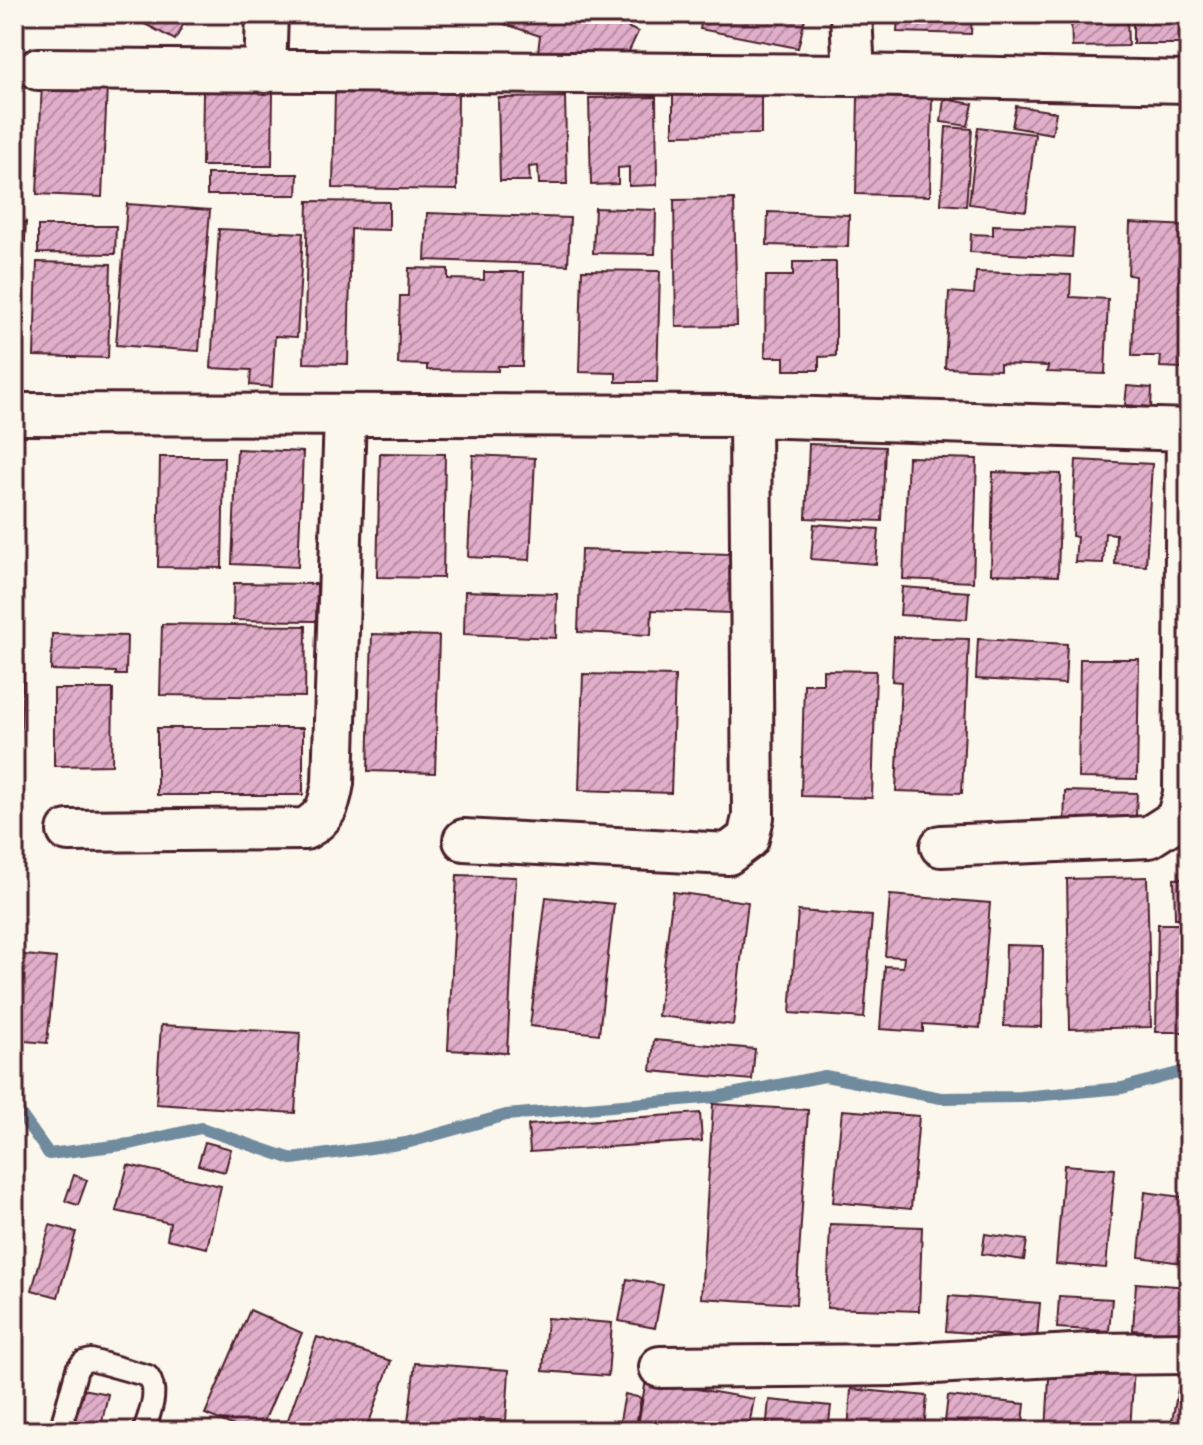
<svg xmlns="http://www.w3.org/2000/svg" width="1203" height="1445" font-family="'Gochi Hand',sans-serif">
	<defs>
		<pattern id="building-hatch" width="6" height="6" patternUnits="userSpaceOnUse" patternTransform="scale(2)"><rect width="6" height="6" fill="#e1aeca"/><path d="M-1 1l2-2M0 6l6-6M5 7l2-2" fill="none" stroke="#b88da4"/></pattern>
	</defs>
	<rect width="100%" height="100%" fill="#fbf7ec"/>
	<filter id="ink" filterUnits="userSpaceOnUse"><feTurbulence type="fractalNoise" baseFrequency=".0125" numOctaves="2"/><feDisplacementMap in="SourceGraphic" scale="16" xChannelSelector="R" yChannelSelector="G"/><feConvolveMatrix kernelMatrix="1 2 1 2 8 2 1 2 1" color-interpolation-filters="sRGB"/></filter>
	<g filter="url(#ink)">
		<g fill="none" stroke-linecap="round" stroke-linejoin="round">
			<!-- stream -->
			<path stroke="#708a9e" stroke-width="12" d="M14,1105L49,1154L130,1144L201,1128L292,1159L406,1143L506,1115L716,1097L825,1076L941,1098L1021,1097L1122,1088L1189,1070"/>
		</g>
		<!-- building -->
		<path fill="url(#building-hatch)" stroke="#4a1f2b" stroke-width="2" d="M126,14H189L175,40Z
			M491,14H600L638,32L623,64L537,59L540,36L490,19Z
			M703,14H806L798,48L700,29Z
			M898,14H972L971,34L897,32Z
			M1015,14H1069V21H1015Z
			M1071,14H1127L1128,46L1072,47Z
			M1133,14H1189V44H1133Z
			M42,83L107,86L102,197L37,194Z
			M203,91H273L272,166H202Z
			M335,91L458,93L457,190L333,188Z
			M761,93V134L673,135V94Z
			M565,97L567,184H539L538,166L529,167L530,181H500L498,98Z
			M656,97L657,185L629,186V167L618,168V184L591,185L589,98Z
			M858,97L932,98L930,196L856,194Z
			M944,99L973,104L968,126L941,122Z
			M1016,106L1056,112L1052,134L1012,127Z
			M946,127L972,129L966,206L941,204Z
			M978,127L1035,134L1026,211L969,204Z
			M207,174H298L297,195H207Z
			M734,199L737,326L676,327L674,200Z
			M308,201L389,202V230L351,229L348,364L304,363Z
			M127,204L210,210L199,351L116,345Z
			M595,208L656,210L655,254L593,253Z
			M768,212L849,215L848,247L767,245Z
			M427,213L570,218L568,265L425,260Z
			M14,222H26L24,254H14Z
			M1130,223L1189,226V358L1182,357V368L1160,367L1161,356H1132L1135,276L1128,275Z
			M993,225L1074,228L1072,257L970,252L971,234L993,235Z
			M38,226H116L115,254L38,253Z
			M219,229L303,233L297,337L275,336L272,387L250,385L251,370L211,368Z
			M14,260L20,261L15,354H14Z
			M37,262L111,264L108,358L34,356Z
			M793,262H836V356L819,357V370H784V357H765L766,276H793Z
			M409,268L448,269V279L484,280V272H524L522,366H498V371L427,370V365L398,364L400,296H408Z
			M582,270L660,271L657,382H616V373L579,372Z
			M976,272L1071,275L1070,297L1108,299L1105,374L1047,372L1048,366L1000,364V370L945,368L949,292L974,294Z
			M1127,386L1152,388L1151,407L1125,405Z
			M809,444L885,447L882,521L806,518Z
			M237,449L303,452L298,567L232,564Z
			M380,453L445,454L443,578L377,577Z
			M473,455L535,458L530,560L468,557Z
			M160,457H224L222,568L158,567Z
			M908,457L977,459L973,582L903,579Z
			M1076,460L1152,464L1146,566L1115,564L1116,534L1105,533L1103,563L1075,562L1077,537L1072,536Z
			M993,472L1061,474L1058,576L991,574Z
			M14,493H18L14,551Z
			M814,524L879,529L876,564L811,559Z
			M581,550L732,554L730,613L652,610L651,635L578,632Z
			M234,583L317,584L316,621L233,620Z
			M902,587L969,592L967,619L900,615Z
			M465,591L557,594L556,638L464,634Z
			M162,624L306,626L305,697L160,695Z
			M52,634L127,636L126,675H116V672L51,670Z
			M372,634L439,636L435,773L368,771Z
			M894,637L969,639L962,793L896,791L901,682L892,681Z
			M978,639L1067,644L1065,684L976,679Z
			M14,656H24L19,780H14Z
			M1080,659H1139L1137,779L1078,778Z
			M823,670L876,671L872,798L801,796L804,684H823Z
			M583,674L675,676L671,793L579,790Z
			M54,689H113L112,765L54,766Z
			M157,728H303V795H157Z
			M1065,791L1137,793L1135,836L1064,834Z
			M457,875L516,877L507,1053L448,1050Z
			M1147,877L1151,1027L1070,1029L1067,879Z
			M1189,878V918H1175L1174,879Z
			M673,892L748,902L733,1025L658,1016Z
			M890,895L990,903L980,1028L923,1024V1032L880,1029L885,966L903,967L904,957L885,956Z
			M546,897L614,904L599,1034L530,1026Z
			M798,911L872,916L864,1018L790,1013Z
			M1158,924H1189V1032H1156Z
			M1006,945L1043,946L1042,1027L1004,1026Z
			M14,954L56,958L47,1043L14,1040Z
			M161,1025L300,1033L295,1113L156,1104Z
			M654,1040L755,1049L752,1080L651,1071Z
			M713,1104L808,1110L796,1304L701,1298Z
			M842,1110L919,1116L911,1209L833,1202Z
			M700,1113L702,1141L530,1152L528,1125Z
			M205,1142L231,1149L225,1172L198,1165Z
			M128,1165L221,1186L207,1248L167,1239L170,1223L116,1211Z
			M1064,1165L1115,1169L1106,1268L1056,1264Z
			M74,1175L87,1180L78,1205L65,1201Z
			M1145,1192L1189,1198V1264L1139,1257Z
			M830,1224L922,1227L919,1311L827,1308Z
			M50,1225L76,1232L58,1297L32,1290Z
			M985,1234L1027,1240L1024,1260L982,1254Z
			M627,1279L663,1285L655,1328L619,1321Z
			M1136,1283L1189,1287V1334L1133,1330Z
			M949,1296L1040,1303L1037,1338L946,1331Z
			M1059,1296L1112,1299L1109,1331L1057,1328Z
			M250,1310L302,1333L260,1431H246L205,1414Z
			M547,1318L612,1323L608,1376L543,1371Z
			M317,1337L391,1361L366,1431H284Z
			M1050,1362L1134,1367L1130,1431H1046Z
			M415,1363L509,1370L506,1421L479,1419L478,1431H407Z
			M1181,1374L1189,1376V1431H1170Z
			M646,1380L754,1399L748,1431H637Z
			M77,1388L108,1394L100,1431H68Z
			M851,1389L927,1396L924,1431H848Z
			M625,1394L641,1398L635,1431H618Z
			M948,1396L1025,1404L1022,1431H944Z
			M769,1400L831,1406L828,1431H766Z"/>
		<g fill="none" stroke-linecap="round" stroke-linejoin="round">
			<!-- lane casing -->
			<g stroke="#4a1f2b" stroke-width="26">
				<path id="lane" d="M60,1431L77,1369L83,1362L91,1360L148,1376C160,1393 149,1413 144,1431"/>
			</g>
			<!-- street casing -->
			<g stroke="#4a1f2b" stroke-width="46">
				<path id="street" d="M851,14L854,75
					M38,69L854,75L1189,82
					M265,72L267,14
					M20,414L750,416L1189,430
					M68,831L305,829C326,817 329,806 333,783L345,416
					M464,840L728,854L748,839L753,817L750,416
					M941,846L1149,837L1177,819L1184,794L1187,430
					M660,1367L900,1365L1090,1354L1189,1353"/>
			</g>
			<!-- lane -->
			<use href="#lane" stroke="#fbf7ec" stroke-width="20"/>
			<!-- street -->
			<use href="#street" stroke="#fbf7ec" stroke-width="40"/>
		</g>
	</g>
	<!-- margin -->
	<rect width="1203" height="1445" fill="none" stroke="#fbf7ec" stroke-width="48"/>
	<rect x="24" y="24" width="1155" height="1397" fill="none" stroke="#4a1f2b" stroke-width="3" filter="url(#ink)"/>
</svg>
